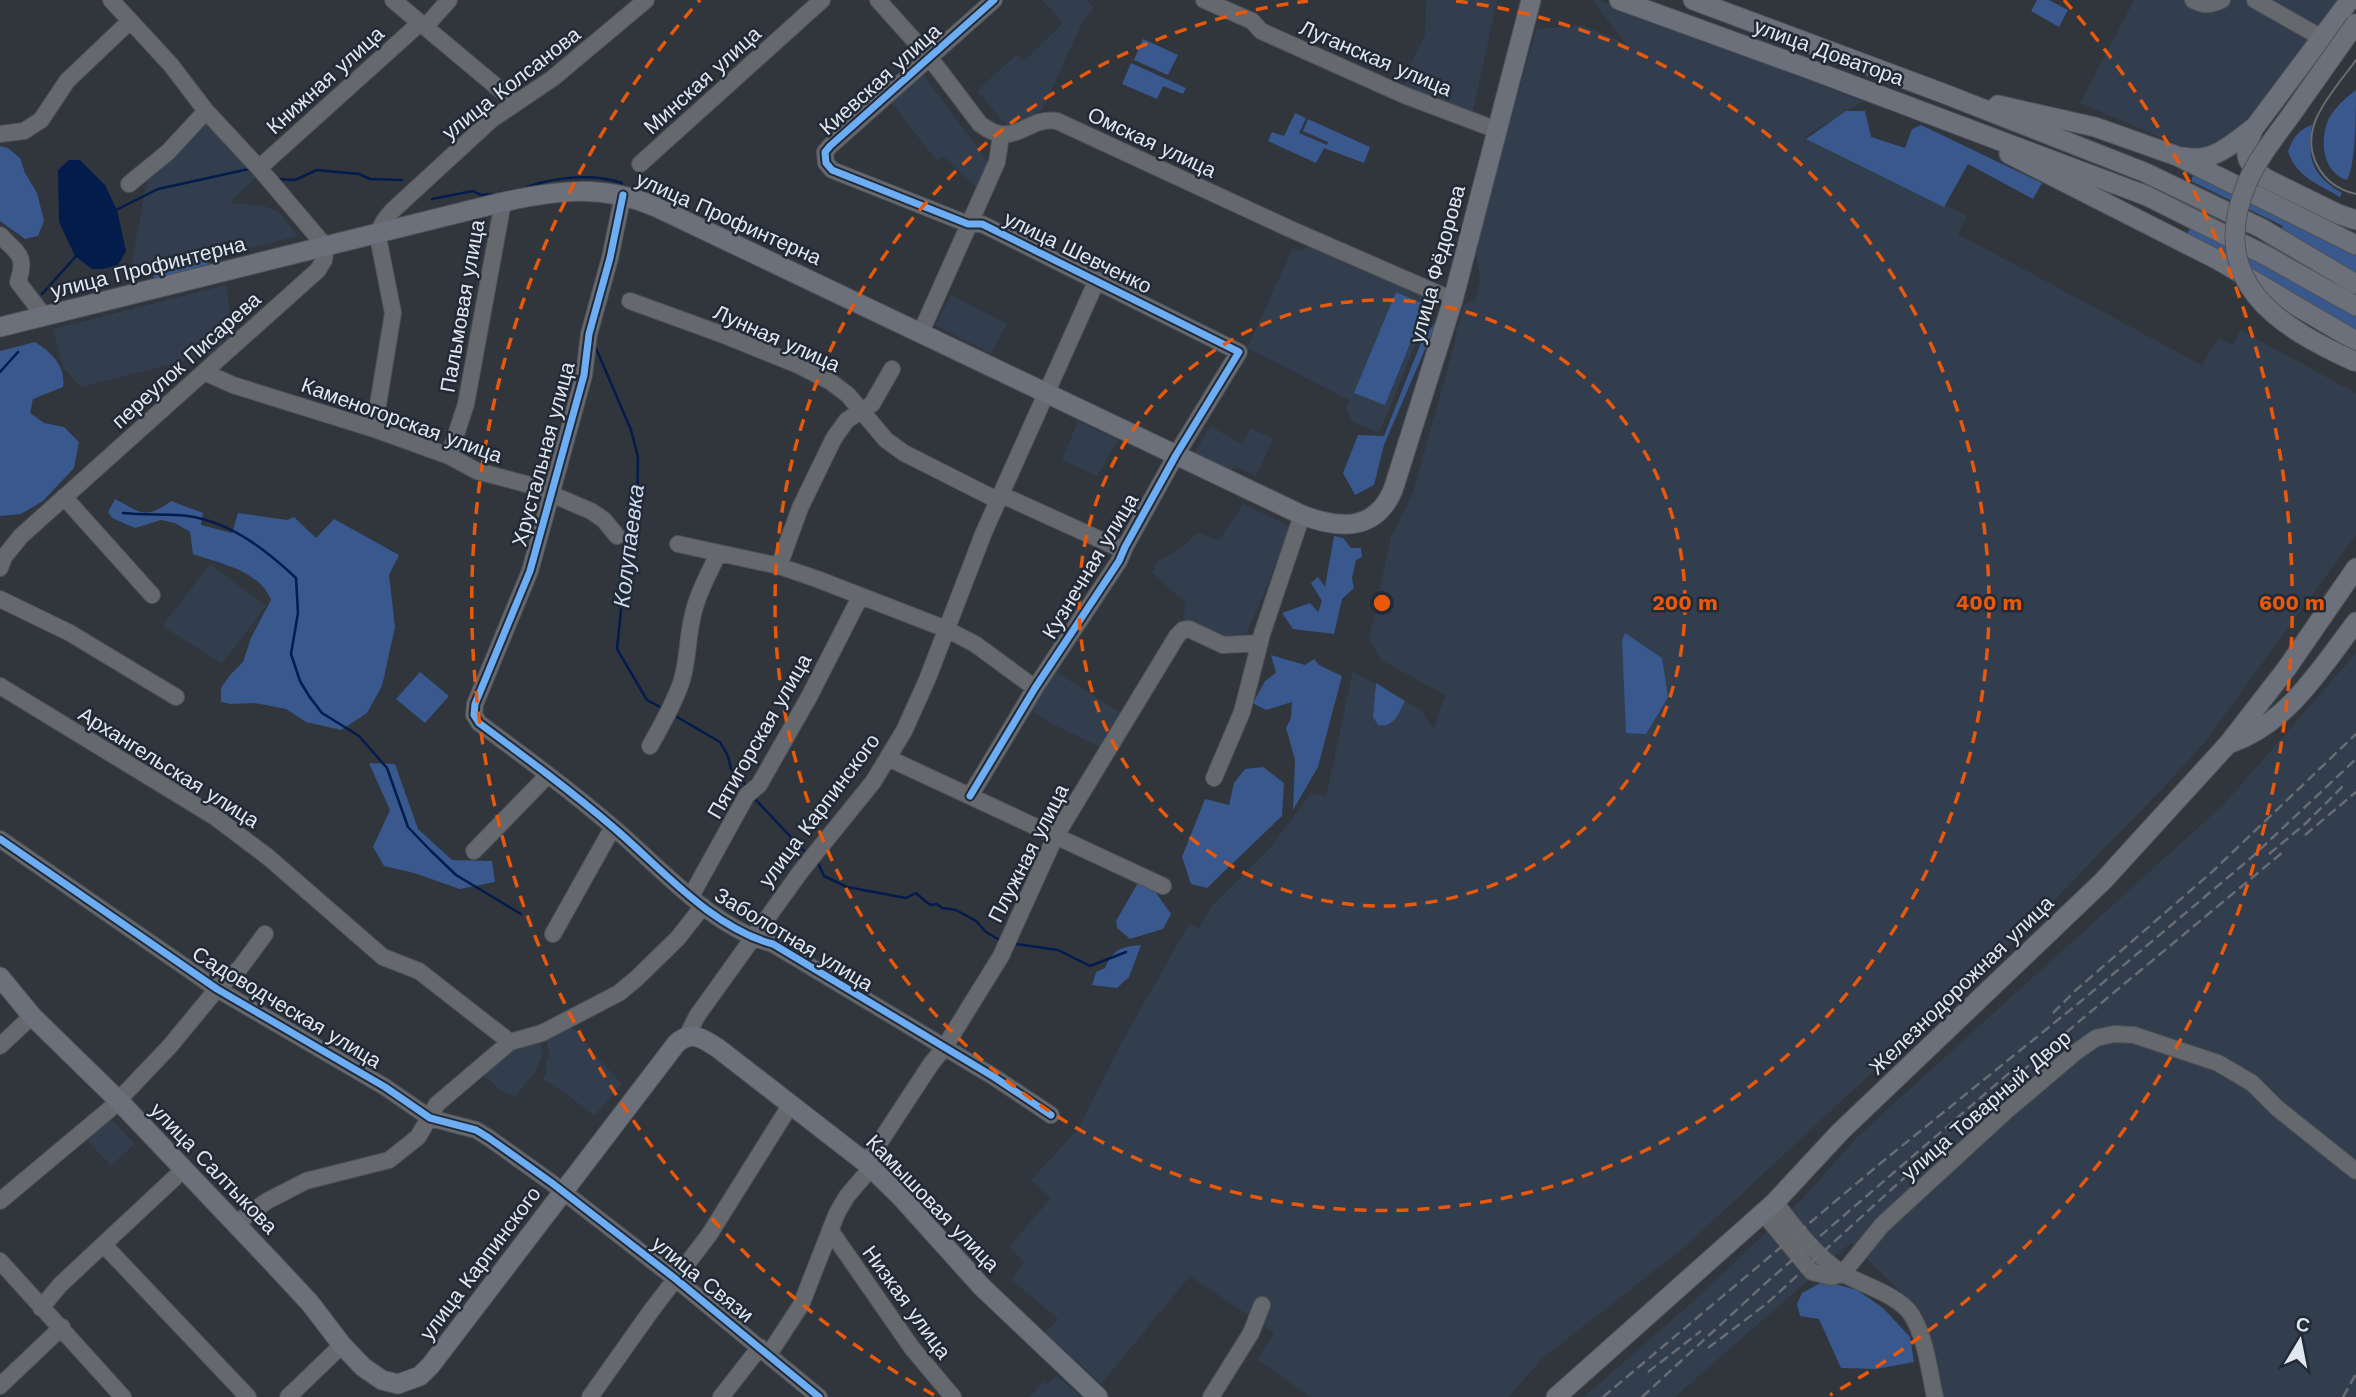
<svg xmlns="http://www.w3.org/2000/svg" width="2356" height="1397" font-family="'Work Sans',sans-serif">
	<rect width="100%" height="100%" fill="#31353c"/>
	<!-- built -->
	<path fill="#323d4e" d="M1042,0H1087L1094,8L1085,17L1043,108L1025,123L1008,127L977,91L1017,54L1024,61L1063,23Z
		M1426,0H1497L1472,116L1403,89L1412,61L1425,35Z
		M1592,0H1599L1864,101L1804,137L1857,160L1967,216L1958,234L2202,365L2218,338L2233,345L2240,330L2356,393V535L2204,743L2165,786L2029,926L1686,1246L1543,1358L1508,1397H1310L1257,1359L1274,1333L1190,1276L1101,1384L1045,1332L1058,1319L1012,1280L1024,1262L1009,1247L1051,1198L1031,1180L1078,1129L1125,1036L1189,924L1199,928L1211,907L1270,848L1311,793L1326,796L1353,671L1421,710L1434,729L1445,695L1381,660L1369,638L1391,537L1413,492L1452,353L1463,305L1475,300L1480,280L1475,246L1536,29L1582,25L1625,43Z
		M2134,0H2337L2255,112L2226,138L2198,153L2080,103Z
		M922,73L988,162L977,188L943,156L937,161L890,101Z
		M204,118L257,176L230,203L264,206L279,212L298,236L129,279L148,174Z
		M1313,244L1434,300L1379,433L1352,422L1346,408L1349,400L1247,348L1293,248L1301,251Z
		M226,285L233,332L212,354L81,387L63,368L53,329Z
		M951,295L1007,324L991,354L935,325Z
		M1078,421L1118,440L1097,476L1062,460Z
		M1210,426L1242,444L1251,428L1273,439L1256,476L1234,466L1231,471L1194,454Z
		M1243,504L1290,526L1264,594L1242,643L1216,638L1183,621L1186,603L1152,573L1157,562L1182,547L1197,533L1219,540Z
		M210,564L266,606L222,664L162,626Z
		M2356,653V1397H1944L1922,1313L1851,1243L1675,1397H1584L1688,1306L1803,1198L1858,1136L2224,804Z
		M1053,670L1120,712L1100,747L1052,724L1031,710Z
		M565,1027L575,1029L596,1056L622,1084L594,1116L566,1094L542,1079L546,1075V1062L549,1055L546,1038Z
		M533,1038L540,1043L543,1053L535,1073L515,1096L501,1091L481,1073L513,1045Z
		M109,1117L135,1144L111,1166L86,1139Z
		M1057,1376L1081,1397H1030L1043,1382L1048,1384Z"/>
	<!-- green -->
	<path fill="#38588e" d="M2037,0H2049L2068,10L2059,27L2031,11Z
		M1143,39L1178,55L1168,75L1134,60Z
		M1131,63L1186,88L1183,94L1163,86L1157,99L1122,84Z
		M2356,90C2356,112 2356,165 2347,180C2322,172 2319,139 2329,118C2336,106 2346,98 2356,90Z
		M1846,111H1865L1871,137L1905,148L1912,129L1921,125L2042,183L2033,199L1968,164L1944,207L1806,139Z
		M1295,113L1306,118L1299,133L1327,145L1328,142L1303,131L1308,119L1370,147L1364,163L1324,148L1316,163L1268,141L1272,132L1284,136Z
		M2312,125C2307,160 2312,175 2342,193L2340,197C2318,184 2296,177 2288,151C2294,137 2298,130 2312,125Z
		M0,146L8,148L20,158L25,173L37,193L44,221L38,236L25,239L0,221Z
		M2053,168L2113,192L2111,196L2187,234L2191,227L2258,262L2283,226L2191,181L2194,173L2356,252V332Z
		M188,257L202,259L210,264L153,279C158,262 173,261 188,257Z
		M1396,292L1426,305L1385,405L1354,393Z
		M1438,319L1384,445L1374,485L1355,495L1343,473L1358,435L1384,436L1422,340Z
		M35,342C51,352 66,366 63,387L33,399L30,413L44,423L64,427L79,442L74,468L43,501L21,514L0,516V351Z
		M115,499C142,513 144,520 171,501L203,513L201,525L232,533L238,513L287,520L294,517L316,538L334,519L399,555L389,575L395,627L382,686L367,713L341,730L306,722L286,709L255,703L231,704L221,702V688L230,675L243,662L251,638L271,600C259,570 221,564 193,554L190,532L175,523L161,520L135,528L112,518L108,512Z
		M1334,536L1343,538L1351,548H1361L1362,557L1356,560L1352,578L1354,588L1342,599L1334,634L1293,629L1282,613L1310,603L1318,612L1322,601L1311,583L1318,577L1325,587Z
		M1625,633L1662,658L1668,697L1646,734L1626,733L1622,641Z
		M1271,655L1305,665L1314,659L1319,665L1342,676L1318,767L1293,810L1295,760L1286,728L1291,718L1292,702L1266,710L1253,703L1265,681L1276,673Z
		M420,672L449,696L425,723L396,699Z
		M1376,683L1405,701C1399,713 1394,728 1378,725L1373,717Z
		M369,763L395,764L418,829L452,860L492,861L495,882L460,889L414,873L384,866L373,847L390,810Z
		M1263,767L1284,783L1282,816L1207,888L1191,884L1182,857L1205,799L1229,805L1234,783L1245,769Z
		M1139,881L1154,890L1171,914L1163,929L1130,939L1117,928L1116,921Z
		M1141,945L1129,977L1117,988L1092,985L1096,972L1105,968C1113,949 1121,947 1141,945Z
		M1824,1281L1857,1290L1883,1308L1910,1337L1914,1362L1876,1369L1841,1368L1819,1319L1800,1316L1797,1304L1802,1293Z"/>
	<!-- water -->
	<path fill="#041c4b" d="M69,160H80L105,185L117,210L126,251L118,265L103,269H92L75,256L59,222L58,170Z"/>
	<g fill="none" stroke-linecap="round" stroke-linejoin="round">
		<!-- stream -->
		<path stroke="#041c4b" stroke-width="2.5" d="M277,179L295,180L317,170L359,174L370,179L402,180
			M527,187C555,177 593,173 622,183
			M500,193L514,190
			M432,199L473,191L481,195L493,194
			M116,210L158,189L249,169
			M608,293L612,279
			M42,294L77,255
			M595,346L631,430L638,457L637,514L628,541L617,649L647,700L664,709
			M0,372L18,352
			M123,513C143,515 159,514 178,515C225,518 263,547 296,578L298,613L291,654L300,681L309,696L322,713L359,736L387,768L408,827L430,850L456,875L521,914
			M677,717L720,742L728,756L731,769L748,788
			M754,798L806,853
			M818,863L824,876L847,887L906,898L916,893L930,905L937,904L942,908L956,910L976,921L986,932L998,939
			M1016,944L1058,950L1090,966L1126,952"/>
		<!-- minor casing -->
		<g stroke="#4e5258" stroke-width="18">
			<path id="minor" d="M393,0L516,103
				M878,0L930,58L980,124C1015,151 1025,116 1057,121L1288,228L1453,300
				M1204,0L1252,21L1261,31L1404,95L1497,130
				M2193,0C2204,6 2211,5 2222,0
				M2255,0L2322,38
				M425,27L449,0
				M0,134L24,131L41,120L67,81L130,21
				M640,164L822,0
				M259,168L420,23
				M129,184L168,152L206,111
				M623,195L610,258L589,334L584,375L530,571L475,704L474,715L479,723C525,757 571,791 614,828C661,868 712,928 773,944L994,1077L1051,1115
				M0,235C18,254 27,255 18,282L44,316
				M630,301L721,334L798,365L831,382L848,395L886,440L904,453L999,501
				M921,332L997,162L1001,135
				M204,372L233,385L374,429L449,456L477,471L530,485L591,511L604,520L617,536
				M374,429L393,313L379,242C378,228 383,221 392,211L491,120L553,78L646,0
				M449,456L466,404L503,202
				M1002,495L1123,550
				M64,497L152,595
				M678,544L779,566L817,579L946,629L975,644L1035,688
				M779,566L800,508L834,438L847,420L872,404L892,369
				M0,568L4,557L21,536L318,270L324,260L326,247L259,168L206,111L171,65L111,0
				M0,599L70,633L176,697
				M0,686L215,817L268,857L383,957L419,971L510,1042
				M650,746C661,726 673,706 681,683C688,662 687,641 692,619C696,597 708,575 718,554
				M888,758L1163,886
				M1214,778L1242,712L1262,634L1302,515
				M970,796L1035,688L1119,561L1125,547L1176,455L1239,352L982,224H968L832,170L826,163L825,152L830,146L994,0
				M0,839L217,989L385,1087L430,1118L476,1130L489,1138L552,1183L677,1280L819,1397
				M474,851L548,775
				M691,896L747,795L759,785L809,697L860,597
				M553,934L613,827
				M687,1036L697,1016L801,871L873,782L904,731L927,680L984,532L1097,280
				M0,1046L32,1016
				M866,1163L931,1064L944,1048L1001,956L1055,837L1177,636L1183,630L1189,629L1223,645L1260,643
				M0,1201L110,1109L170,1046L217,989L240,968L265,934
				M1775,1202C1794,1227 1816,1256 1842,1273C1862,1285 1897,1294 1911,1314C1926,1337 1929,1371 1935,1397
				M1763,1213L1812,1272L1832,1277L1843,1273
				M235,1224L267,1201L306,1181L389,1160L418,1137L437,1104L510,1042L542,1033L619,993L637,978L678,938L703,906
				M830,1230L912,1348L953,1397
				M104,1245L248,1397
				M0,1261L123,1397
				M1843,1273L1882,1225L2005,1112L2076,1052L2096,1038L2114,1034L2134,1035L2218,1063L2252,1083L2277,1108L2356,1171
				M41,1308L60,1285L183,1170
				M769,1354L801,1305L837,1213L847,1196L871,1168
				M0,1386L62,1327
				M288,1397L342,1345
				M590,1397L651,1311L709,1235L791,1104
				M721,1397L760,1347
				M1211,1397L1251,1333L1262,1305"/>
		</g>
		<!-- major casing -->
		<g stroke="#4e5258" stroke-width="21">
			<path id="major" d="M1619,0L1804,67L2147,196L2265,255L2356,306
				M1693,0L1945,94L2144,172L2261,228L2356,284
				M2350,0L2254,128C2243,152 2243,162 2265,178L2338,214L2356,220
				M1998,105L2095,127L2177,156L2356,245
				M2009,154L2218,260L2356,341
				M2184,157C2213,163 2231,145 2253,128
				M0,327L503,202C558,190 602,184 656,207L1302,515C1339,529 1375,532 1393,490L1453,300L1531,0
				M2231,743C2288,723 2321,668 2356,622
				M0,977L32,1016L118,1100L269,1259L310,1303L342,1345L363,1367L382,1380L398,1384L420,1376L431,1365L676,1044C691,1029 704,1039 719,1049L866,1163L900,1196L982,1287L1098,1397
				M1556,1397L1775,1202L1840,1132L2103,881L2228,744L2287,668L2356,568"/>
		</g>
		<!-- minor -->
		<use href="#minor" stroke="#65686d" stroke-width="16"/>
		<!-- major -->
		<use href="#major" stroke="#6b707b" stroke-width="19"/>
		<!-- tram -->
		<path stroke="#696c72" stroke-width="2" d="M2356,60C2343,78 2325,98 2316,119C2302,153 2321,186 2356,194"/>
		<!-- rail -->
		<path stroke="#696c72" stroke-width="2.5" stroke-dasharray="10 5" stroke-linecap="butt" d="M2305,835L2356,792
			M2269,854L2305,824L2344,785
			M2053,1013L2076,990L2213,871L2356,734
			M2010,1082L2076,1024L2283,852
			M1708,1348L1765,1305L1927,1157
			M1648,1372L1701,1331
			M1603,1397L1882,1162L2080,1002L2252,857L2356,759
			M1642,1397L1768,1281L2015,1068
			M2343,1397L2356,1374"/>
		<!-- major-bridge casing -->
		<g stroke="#4e5258" stroke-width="21" stroke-linecap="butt">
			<path id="major-bridge" d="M2356,23C2334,54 2313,84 2291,115C2275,137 2258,158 2247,183C2206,281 2276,326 2356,362"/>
		</g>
		<!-- major-bridge -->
		<use href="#major-bridge" stroke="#6b707b" stroke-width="19"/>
		<!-- cycleway casing -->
		<g stroke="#222a37" stroke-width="11">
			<path id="cycleway" d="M623,195L610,258L589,334L584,375L530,571L475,704L474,715L479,723C525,757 571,791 614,828C661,868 712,928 773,944L994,1077L1051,1115
				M970,796L1035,688L1119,561L1125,547L1176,455L1239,352L982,224H968L832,170L826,163L825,152L830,146L994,0
				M0,839L217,989L385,1087L430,1118L476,1130L489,1138L552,1183L677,1280L819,1397"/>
		</g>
		<!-- cycleway -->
		<use href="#cycleway" stroke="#6dadf4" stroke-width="7"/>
	</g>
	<!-- distance rings -->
	<g fill="none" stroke="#e8590c" stroke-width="3.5" stroke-dasharray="12 9">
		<circle cx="1382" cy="603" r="303"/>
		<path d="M1456 1A607 607 0 1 1 1308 1"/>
		<path d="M934 1395A910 910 0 0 1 700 0M2064 0A910 910 0 0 1 1830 1395"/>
	</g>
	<g text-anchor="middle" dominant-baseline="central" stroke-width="5" stroke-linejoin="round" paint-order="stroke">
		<!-- street labels -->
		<g font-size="21" fill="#e1e7ef" stroke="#222a37">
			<text transform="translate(1829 52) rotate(20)">улица Доватора</text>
			<text transform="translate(1376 58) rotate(23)">Луганская улица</text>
			<text transform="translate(880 79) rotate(-42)">Киевская улица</text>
			<text transform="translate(325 80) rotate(-42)">Книжная улица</text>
			<text transform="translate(702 80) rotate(-42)">Минская улица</text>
			<text transform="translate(511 83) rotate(-38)">улица Колсанова</text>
			<text transform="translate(1152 142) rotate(25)">Омская улица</text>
			<text transform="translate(729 218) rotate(24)">улица Профинтерна</text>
			<text transform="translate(1078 252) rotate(26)">улица Шевченко</text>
			<text transform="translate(1437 264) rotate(-75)">улица Фёдорова</text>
			<text transform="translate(148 267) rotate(-14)">улица Профинтерна</text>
			<text transform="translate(462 306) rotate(-80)">Пальмовая улица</text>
			<text transform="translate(777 338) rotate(24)">Лунная улица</text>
			<text transform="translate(186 360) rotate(-42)">переулок Писарева</text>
			<text transform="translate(402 420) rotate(20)">Каменогорская улица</text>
			<text transform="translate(543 454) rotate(-75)">Хрустальная улица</text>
			<text transform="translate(1090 566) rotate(-59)">Кузнечная улица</text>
			<text transform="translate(759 736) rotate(-60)">Пятигорская улица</text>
			<text transform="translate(169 767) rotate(32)">Архангельская улица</text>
			<text transform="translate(819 810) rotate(-53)">улица Карпинского</text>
			<text transform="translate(1028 853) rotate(-63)">Плужная улица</text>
			<text transform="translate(794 939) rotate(31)">Заболотная улица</text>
			<text transform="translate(1961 985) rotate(-44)">Железнодорожная улица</text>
			<text transform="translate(287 1007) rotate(31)">Садоводческая улица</text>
			<text transform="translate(1986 1105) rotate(-41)">улица Товарный Двор</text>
			<text transform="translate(214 1168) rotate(46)">улица Салтыкова</text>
			<text transform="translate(933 1203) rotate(46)">Камышовая улица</text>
			<text transform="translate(480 1263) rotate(-53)">улица Карпинского</text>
			<text transform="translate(703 1279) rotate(39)">улица Связи</text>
			<text transform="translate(907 1302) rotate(54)">Низкая улица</text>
		</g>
		<!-- water labels -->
		<g font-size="23" font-style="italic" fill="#cedaef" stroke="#222a37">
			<text transform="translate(629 546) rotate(-83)">Колупаевка</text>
		</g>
	</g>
	<circle cx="1382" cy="603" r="10" fill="#e8590c" stroke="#222a37" stroke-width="3.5"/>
	<g font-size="21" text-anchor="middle" font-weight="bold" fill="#e8590c" stroke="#222a37" stroke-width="5" stroke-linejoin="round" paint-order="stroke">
		<text x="1685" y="610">200 m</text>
		<text x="1989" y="610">400 m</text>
		<text x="2292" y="610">600 m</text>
	</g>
	<!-- north arrow -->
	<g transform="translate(2300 1341) rotate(10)" stroke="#222a37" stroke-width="5" paint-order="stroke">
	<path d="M0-5L12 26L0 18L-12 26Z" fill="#e1e7ef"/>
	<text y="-10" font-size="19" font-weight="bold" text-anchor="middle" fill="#e1e7ef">С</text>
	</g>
</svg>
